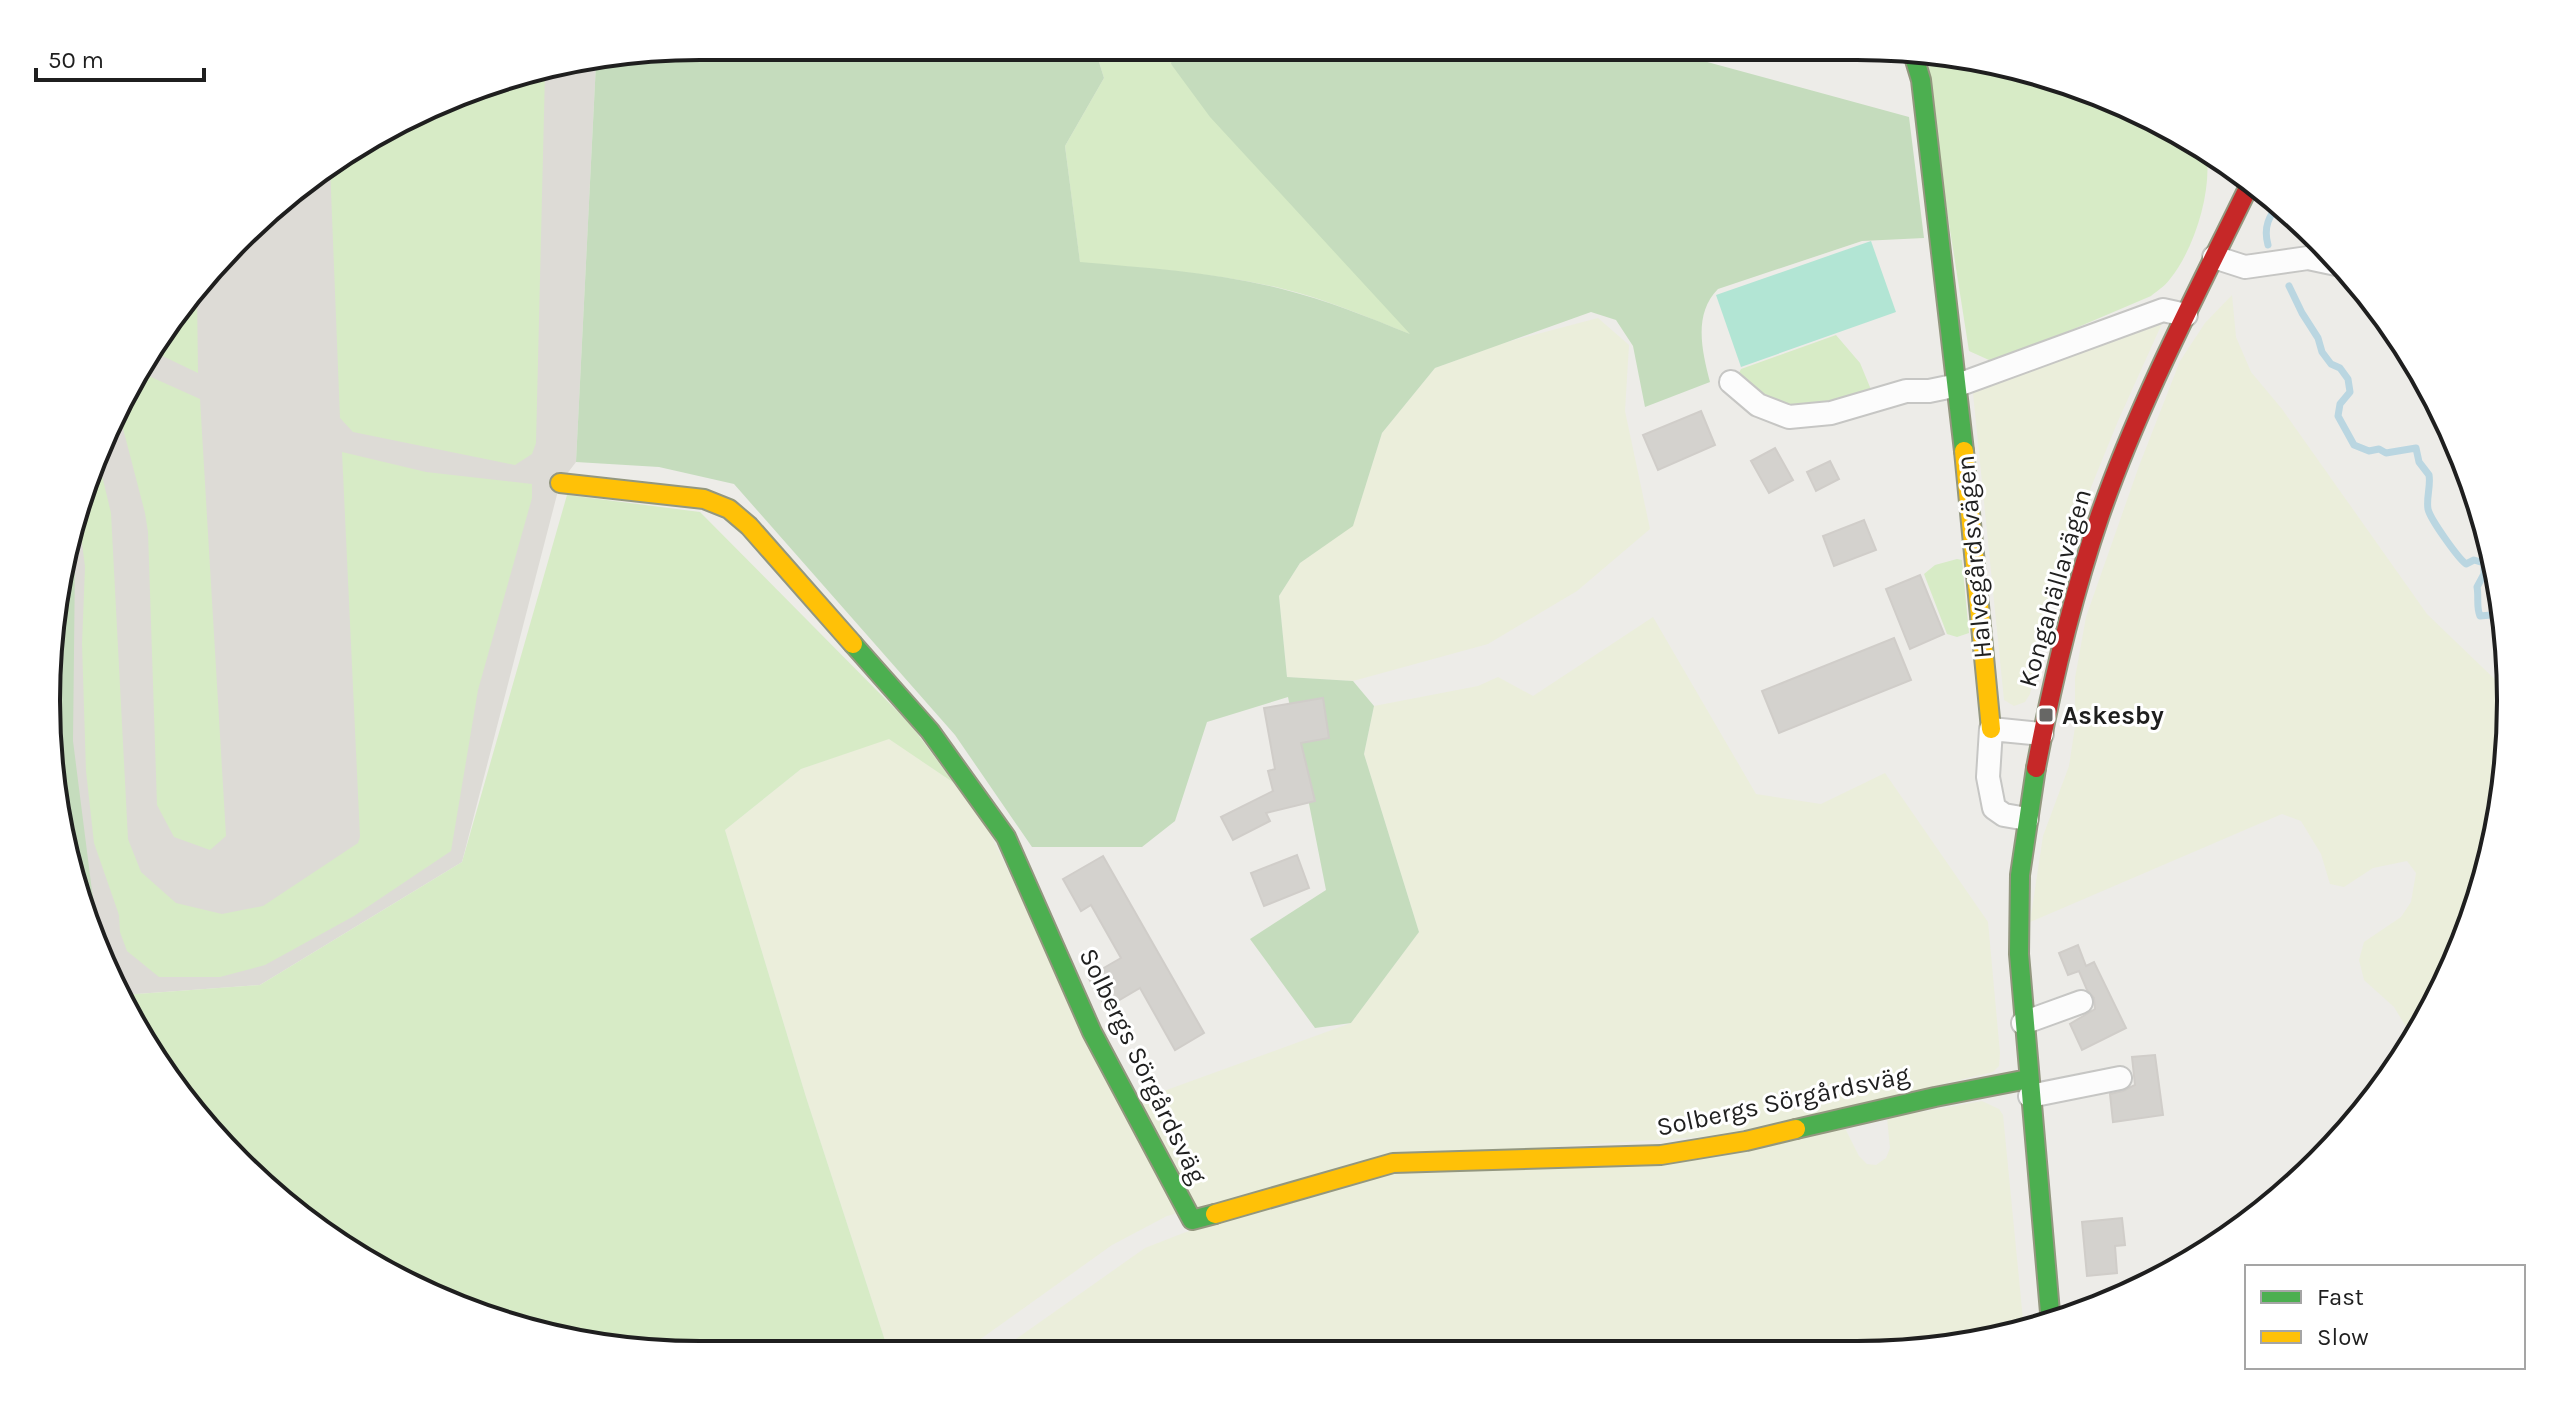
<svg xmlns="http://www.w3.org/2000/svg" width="2557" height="1401" font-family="Karla,sans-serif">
	<rect width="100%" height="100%" fill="#edece8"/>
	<!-- airport -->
	<path fill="#dddbd6" d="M596,63L576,462L560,483L462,862L260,985L123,995L96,951L47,744L68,532L156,337L302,182L490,81Z"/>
	<!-- farmland -->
	<path fill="#ebeedb" d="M2232,295L2236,337L2251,372L2282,409L2427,614L2508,692L2505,785L2476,910L2424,1027L2414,1040L2394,1007L2364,980L2359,960L2364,942L2401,917L2411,902L2416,873L2407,861L2373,868L2344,887L2330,884L2321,854L2301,821L2282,814L2030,922L2043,836L2069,766L2075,727V678L2086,617L2139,466L2180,361L2205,323Z
		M1598,318L1629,345L1625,411L1650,529L1577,591L1488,644L1353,681L1287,677L1279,596L1300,563L1353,525L1382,433L1435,368L1503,343Z
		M2164,319L2118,421L2085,502L2048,614L2030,694L2025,702L2014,706L2004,700L1973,393L1987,378Z
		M1653,617L1756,794L1821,804L1885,773L1988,922L2000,1053L1999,1066L1993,1072L1730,1135L1371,1159L1167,1216L1112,1245L961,1353H889L806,1097L725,830L801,769L889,738L954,783L989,831L1126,1115L1161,1092L1351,1023L1419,932L1364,754L1374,706L1478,686L1498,677L1533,696Z
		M1982,1101L1999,1109L2003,1115L2024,1330L1941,1349L996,1353L1145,1248L1186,1232L1388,1174L1844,1126L1859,1156L1867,1164L1876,1165L1886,1158L1890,1148L1887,1118Z"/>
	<!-- grass -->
	<path fill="#d7ebc6" d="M1094,46L1173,47L1171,64L1412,335C1369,318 1326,299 1280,288C1214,273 1147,268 1080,263L1065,146L1104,78Z
		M1922,51L2026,68L2183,133L2206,150C2213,189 2195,248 2170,279C2165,286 2157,291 2151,296L2003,359L1989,360L1969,351Z
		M545,72L536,443L532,454L515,465L353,432L340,418L330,166L490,81Z
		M197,294L198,372V373L150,350L156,337Z
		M1836,335L1860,363L1872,392L1848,403L1782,407L1763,397L1738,375L1741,369Z
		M140,372L200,399L226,836L210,850L174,837L157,805L148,532L145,513L120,417Z
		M342,452L426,472L532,484V498L478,690L451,851L354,916L265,965L220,977H159L127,951L120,932L119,915L94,843L86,771L82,644L85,567L78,511L99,463L111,513L128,839L141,872L176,903L222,914L263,906L358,843L360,837Z
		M567,495L700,512L911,725L954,783L889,739L801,769L725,830L806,1097L889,1353L658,1354L531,1333L374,1268L209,1132L123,995L260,985L462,862Z
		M1957,559L1962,560L1969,633L1957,637L1947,634L1924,574L1935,565Z"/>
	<!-- forest -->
	<path fill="#c5dcbd" d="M701,46H1094L1104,78L1065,146L1080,262C1148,268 1215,272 1282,289C1326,300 1368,317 1410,334L1210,117L1171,64L1173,47H1652L1909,117L1924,238L1862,241L1718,289C1693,314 1702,351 1710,382L1645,407L1633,346L1616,320L1591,312L1435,368L1382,433L1353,526L1300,563L1279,596L1287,677L1353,681L1374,706L1364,754L1419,932L1351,1023L1315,1028L1250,939L1326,890L1288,697L1207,722L1175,821L1142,847H1032L955,735L734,484L659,467L576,462L596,63Z
		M69,529L75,561L73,741L92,891L100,933L94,944L47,744Z"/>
	<!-- pitch -->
	<path fill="#b2e5d4" d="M1871,241L1896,312L1741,367L1716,295Z"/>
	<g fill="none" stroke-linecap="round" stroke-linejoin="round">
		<!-- stream -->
		<path stroke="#bad6e1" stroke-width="7" d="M2268,245C2263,227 2269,216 2280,202
			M2289,286L2302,313L2318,338L2322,352L2331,364L2340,368L2348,379L2350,392L2340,404L2338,416L2354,445L2369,451L2379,449L2386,453L2416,448L2419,462L2429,475C2431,486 2426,498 2428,509C2430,519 2458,558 2466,564L2474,560L2484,563V574L2477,587C2479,597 2476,607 2480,616L2502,614"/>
	</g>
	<!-- building -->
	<path fill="#d4d2ce" stroke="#d0cdc9" stroke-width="2" d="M1701,411L1715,445L1658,470L1643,435Z
		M1775,448L1793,480L1769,493L1751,461Z
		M1830,461L1839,479L1816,491L1807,472Z
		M1864,520L1876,550L1834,566L1823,536Z
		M1920,575L1944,634L1910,649L1886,589Z
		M1894,638L1911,680L1779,733L1762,691Z
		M1323,698L1329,738L1301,743L1315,801L1266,813L1270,821L1233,840L1221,817L1273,791L1268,771L1275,769L1264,708Z
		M1297,855L1309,888L1264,906L1251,873Z
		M1103,856L1204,1033L1175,1050L1140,988L1106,1008L1088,977L1121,958L1091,905L1081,911L1063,879Z
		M2078,945L2086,966L2094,962L2126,1028L2082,1050L2070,1024L2095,1009L2094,998L2087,990L2079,971L2068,975L2059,953Z
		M2155,1055L2163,1115L2113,1122L2110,1094L2123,1091L2135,1085L2132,1057Z
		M2122,1218L2125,1245L2115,1246L2117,1273L2087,1276L2082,1222Z"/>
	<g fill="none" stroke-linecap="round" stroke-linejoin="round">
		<!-- street casing -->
		<g stroke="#c6c6c4" stroke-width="26">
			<path id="street" d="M2214,257L2245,267L2308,258L2341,265
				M1731,382L1758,405L1789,417L1831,413L1906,391H1929L1958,385L2163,310L2186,315
				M2027,819L2004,815L1994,808L1988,777L1991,729L2042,734
				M2023,1023L2081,1002
				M2030,1096L2120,1078"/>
		</g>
		<!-- fast casing -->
		<g stroke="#93977f" stroke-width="22">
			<path id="fast" d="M1912,50L1921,80L1964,451
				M853,644L930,731L1006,837L1092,1032L1192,1220L1215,1214
				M2036,768L2020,875L2019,954L2051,1324
				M1796,1129L1935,1097L2028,1079"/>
		</g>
		<!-- slow casing -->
		<g stroke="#93977f" stroke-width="22">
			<path id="slow" d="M1964,451L1991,729
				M560,483L704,499L729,509L749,526L853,644
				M1215,1214L1393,1163L1661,1155L1746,1141L1796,1129"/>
		</g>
		<!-- jam casing -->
		<g stroke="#93977f" stroke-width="22">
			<path id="jam" d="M2036,768C2052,683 2072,597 2100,515C2140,400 2198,291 2251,182"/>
		</g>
		<!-- street -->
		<use href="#street" stroke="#fcfcfc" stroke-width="22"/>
		<!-- fast -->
		<use href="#fast" stroke="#4caf50" stroke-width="18"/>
		<!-- slow -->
		<use href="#slow" stroke="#ffc107" stroke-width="18"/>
		<!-- jam -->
		<use href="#jam" stroke="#c62828" stroke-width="18"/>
	</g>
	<!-- markers -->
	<rect fill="#676765" stroke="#fff" stroke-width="3" x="2038" y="707" width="16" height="16" rx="4"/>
	<g text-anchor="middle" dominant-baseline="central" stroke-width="6" stroke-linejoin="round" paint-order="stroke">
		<!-- street labels -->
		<g font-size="26" fill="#1f1f1f" stroke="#fff">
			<text transform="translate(1974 557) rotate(-95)">Halvegårdsvägen</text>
			<text transform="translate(2055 588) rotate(-74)">Kongahällavägen</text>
			<text transform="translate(1143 1066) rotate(64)">Solbergs Sörgårdsväg</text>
			<text transform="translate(1783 1101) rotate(-12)">Solbergs Sörgårdsväg</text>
		</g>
		<!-- poi labels -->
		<g font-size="26" font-weight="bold" fill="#1f1f1f" stroke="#fff" text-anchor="start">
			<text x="2062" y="715">Askesby</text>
		</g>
	</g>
	<!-- crop -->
	<path d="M0 0H2557V1401H0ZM700 60H1857A640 640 0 0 1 2497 700V701A640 640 0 0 1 1857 1341H700A640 640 0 0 1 60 701V700A640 640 0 0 1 700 60Z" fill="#fff" fill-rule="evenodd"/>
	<path fill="none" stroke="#1f1f1f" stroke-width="4" d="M700 60H1857A640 640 0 0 1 2497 700V701A640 640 0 0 1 1857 1341H700A640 640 0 0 1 60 701V700A640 640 0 0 1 700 60Z"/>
	<!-- legend -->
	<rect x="2245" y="1265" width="280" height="104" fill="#ffffff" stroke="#a5a5a5" stroke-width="2"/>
	<rect x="2261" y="1291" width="40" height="12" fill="#4caf50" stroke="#a5a5a5" stroke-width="2"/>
	<text x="2317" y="1305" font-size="24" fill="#1f1f1f">Fast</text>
	<rect x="2261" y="1331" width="40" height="12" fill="#ffc107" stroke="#a5a5a5" stroke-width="2"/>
	<text x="2317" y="1345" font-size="24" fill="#1f1f1f">Slow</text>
	<!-- scale -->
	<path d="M36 68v12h168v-12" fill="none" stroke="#1f1f1f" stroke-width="4"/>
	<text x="48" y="68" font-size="24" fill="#1f1f1f" stroke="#ffffff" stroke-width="6" paint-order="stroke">50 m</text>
</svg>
